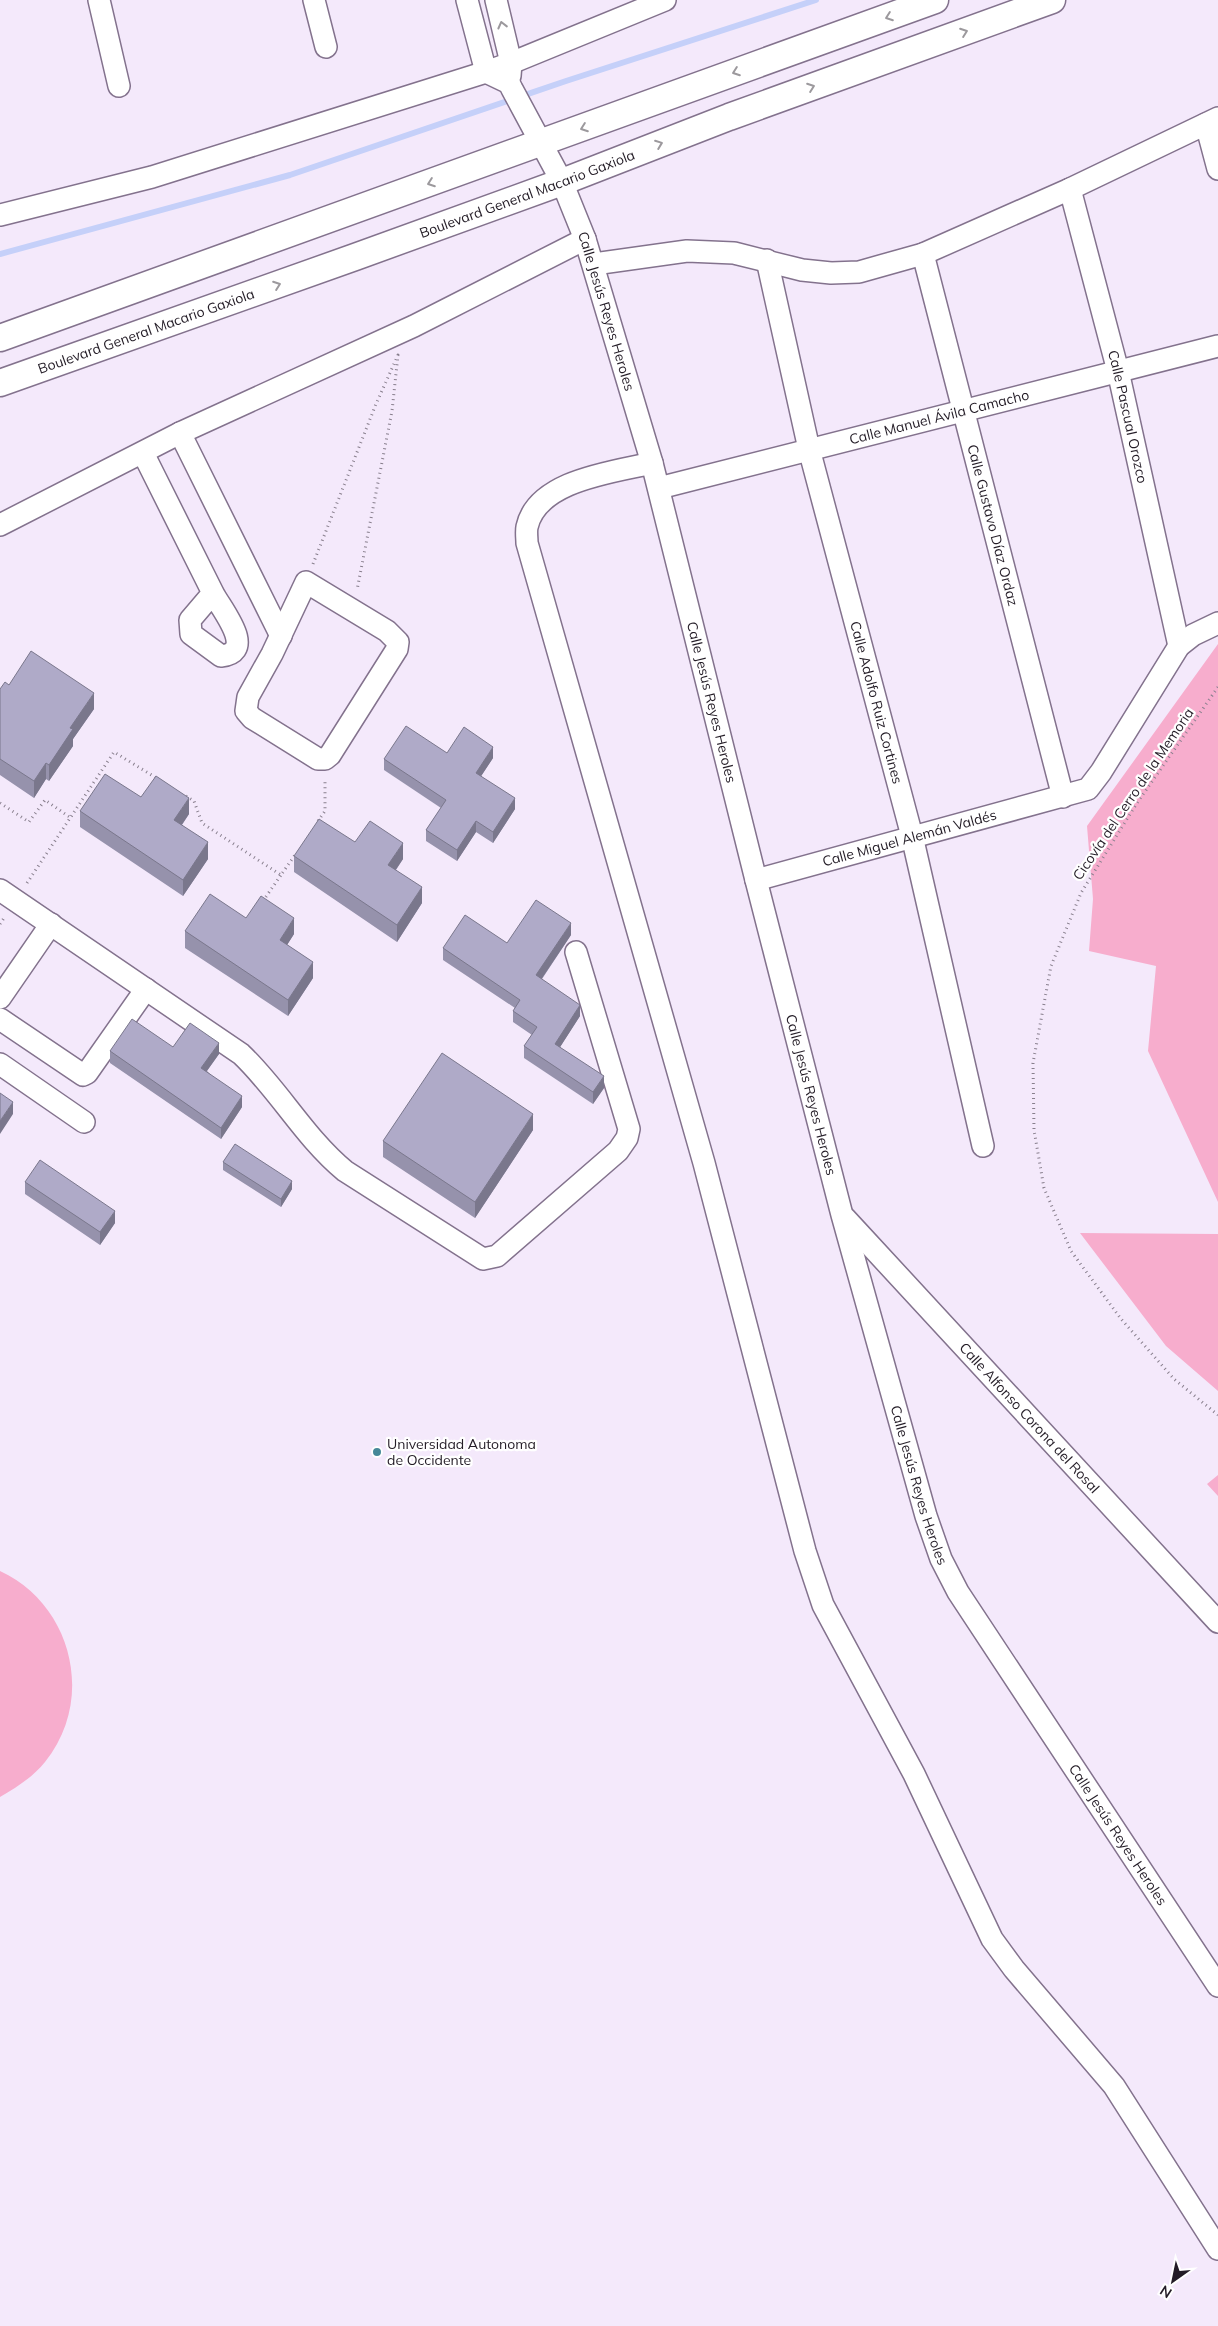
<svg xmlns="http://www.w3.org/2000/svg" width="1218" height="2326" font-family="Mulish,sans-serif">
	<rect width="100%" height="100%" fill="#f4e9fb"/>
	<!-- green -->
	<path fill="#f7adcd" d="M1218,644V1202L1148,1051L1156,966L1089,951L1093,899L1087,826Z
		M1080,1233L1218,1234V1391L1166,1346Z
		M1218,1475V1496L1207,1484Z
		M0,1571C72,1604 96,1699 45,1762C33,1777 17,1787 0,1797Z"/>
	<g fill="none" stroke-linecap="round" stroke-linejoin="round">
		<!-- stream -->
		<path stroke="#c5d0f9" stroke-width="6" d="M0,254L290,175L566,81L816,0"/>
		<!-- minor casing -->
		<g stroke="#83728d" stroke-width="24">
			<g id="minor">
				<path d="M99,0L119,86"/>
				<path d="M314,0L326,47"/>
				<path id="s1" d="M467,0L486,72L509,83L512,89L562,182L585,239L652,463L756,880L842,1215L926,1516L941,1559L958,1592L1218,1986"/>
				<path d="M496,0L511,63L510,76"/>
				<path d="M1206,124L1218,169"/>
				<path id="s2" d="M1070,189L1118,371L1179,646"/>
				<path d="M0,215L152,177L486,72L511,63L665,0"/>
				<path id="s3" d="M923,254L1063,797"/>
				<path id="s4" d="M767,260L809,449L912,836L983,1146"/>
				<path d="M594,264L687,251L734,253L802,270L831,273L859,272L923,254L1070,189L1218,118"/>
				<path d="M180,433L281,636"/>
				<path d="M143,453L213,593C221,609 258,652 221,656L191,634L190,620L213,593"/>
				<path d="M652,463C614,472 537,480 527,527C526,532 527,538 527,543L704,1163L805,1551L823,1605L914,1774L992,1939L1014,1969L1114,2086L1218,2249"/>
				<path id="s5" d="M659,488L1218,346"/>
				<path d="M0,525L180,433L414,326L585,239"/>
				<path d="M306,582L387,631L398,642L397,649L330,755L325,759H318L252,718L246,711L248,697L272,654Z"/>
				<path id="s6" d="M756,880L1088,789L1101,772L1179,646L1193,635L1218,623"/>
				<path d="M0,890L241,1054C279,1090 304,1137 345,1171L483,1259L497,1256L618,1151L627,1138L629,1129L576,952"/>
				<path d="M0,998L51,924"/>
				<path d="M0,1019L83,1075L87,1073L146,989"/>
				<path d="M0,1064L84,1122"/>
				<path id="s7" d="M845,1218L1218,1622"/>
			</g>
		</g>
		<!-- major casing -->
		<g stroke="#83728d" stroke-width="29">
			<g id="major">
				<path d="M0,338L935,0"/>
				<path id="s8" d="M0,383L355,257L562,182L729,117L1052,0"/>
			</g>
		</g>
		<!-- path -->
		<path stroke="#887f8d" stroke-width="3" stroke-dasharray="1 4" stroke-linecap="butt" d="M313,564L376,404L398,355L392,411L357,590
			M1218,687L1137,803L1081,893L1051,966L1033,1063L1034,1130L1044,1188L1071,1251L1121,1319L1174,1379L1218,1415
			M186,796L194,801L202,823L281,875L295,855
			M0,803L29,822L45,800L71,818
			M318,821L325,811V780
			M27,883L114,752L158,779
			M263,901L281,875
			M0,924L4,918"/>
		<!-- minor -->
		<use href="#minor" stroke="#fff" stroke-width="21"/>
		<!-- major -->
		<use href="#major" stroke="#fff" stroke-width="26"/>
	</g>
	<!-- wall -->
	<path fill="#9692ac" d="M9,685L94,709L73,739V746L49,781L46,779L34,798L0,775V689Z
		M447,753L493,758L481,776L515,809L493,843L476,832L457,861L426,841V830L441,808L384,770V759Z
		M141,797L189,814L182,825L208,859L183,896L80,827V811Z
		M355,842L403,859L396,870L422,903L397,942L294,872V856Z
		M185,931L294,934L287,945L313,978L288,1016L185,948Z
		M571,935L542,979L580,1016L560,1047L604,1088L593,1104L524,1058V1046L532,1035L513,1022V1011L515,1008L443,960V948L507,943Z
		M173,1047L219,1054L207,1071L242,1107L221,1139L110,1063V1051Z
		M533,1130L475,1218L383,1157V1141Z
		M223,1162L292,1189L281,1207L223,1170Z
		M25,1182L115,1223L100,1245L25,1194Z"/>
	<!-- shaded-wall -->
	<path fill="#7a778c" d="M94,693V709L73,739V746L49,781V765L70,728Z
		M493,747V758L476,784V773Z
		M46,763V779L34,798V781Z
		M189,798V814L174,836V820Z
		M515,798V809L493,843V832Z
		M476,821V832L457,861V850Z
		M208,842V859L183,896V880Z
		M403,843V859L388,881V865Z
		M422,887V903L397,942V925Z
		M294,918V934L280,956V940Z
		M571,923V935L536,987V975Z
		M313,962V978L288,1016V1000Z
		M580,1005V1016L555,1055V1044Z
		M219,1043V1054L201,1079V1068Z
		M604,1076V1088L593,1104V1092Z
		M242,1096V1107L221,1139V1128Z
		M13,1102V1114L0,1134V1121Z
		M533,1114V1130L475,1218V1202Z
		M292,1181V1189L281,1207V1199Z
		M115,1211V1223L100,1245V1232Z"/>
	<!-- building -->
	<path fill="#afaac8" stroke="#7a778c" d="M31,651L94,693L70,728L73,729L49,765L46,763L34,781L0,759V689L5,682L9,685Z
		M406,726L447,753L464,727L493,747L476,773L515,798L493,832L476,821L457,850L426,830L446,800L384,759Z
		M105,774L141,797L156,776L189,798L174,820L208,842L183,880L80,811Z
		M319,819L355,842L370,821L403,843L388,865L422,887L397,925L294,856Z
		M210,894L246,918L261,896L294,918L280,940L313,962L288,1000L185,931Z
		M536,900L571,923L536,975L580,1005L555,1044L604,1076L593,1092L524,1046L537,1027L513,1011L520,1000L443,948L465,915L507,943Z
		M132,1019L173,1047L190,1023L219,1043L201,1068L242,1096L221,1128L110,1051Z
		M442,1053L533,1114L475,1202L383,1141Z
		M0,1093L13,1102L0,1121Z
		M235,1144L292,1181L281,1199L223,1162Z
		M40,1160L115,1211L100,1232L25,1182Z"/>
	<!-- one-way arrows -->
	<defs><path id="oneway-chevron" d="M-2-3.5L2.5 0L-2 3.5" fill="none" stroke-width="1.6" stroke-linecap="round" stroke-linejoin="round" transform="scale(1.25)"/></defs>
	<g stroke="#9c999d">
		<use href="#oneway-chevron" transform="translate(889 17) rotate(160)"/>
		<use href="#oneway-chevron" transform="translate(502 25) rotate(-104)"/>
		<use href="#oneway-chevron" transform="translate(964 32) rotate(-20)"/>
		<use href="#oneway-chevron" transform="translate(736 72) rotate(160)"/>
		<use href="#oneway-chevron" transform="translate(811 87) rotate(-20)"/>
		<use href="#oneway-chevron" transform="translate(584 128) rotate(160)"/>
		<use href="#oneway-chevron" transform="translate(659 144) rotate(-21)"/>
		<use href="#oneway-chevron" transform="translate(431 183) rotate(160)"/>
		<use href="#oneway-chevron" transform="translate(277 285) rotate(-20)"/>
	</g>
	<!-- markers -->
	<circle fill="#458898" stroke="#fff" stroke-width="2" cx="377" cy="1452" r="5"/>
	<g text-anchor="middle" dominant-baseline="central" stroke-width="4.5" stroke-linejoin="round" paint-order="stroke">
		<!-- street labels -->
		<g font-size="14" fill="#231c26" stroke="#fff">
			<text stroke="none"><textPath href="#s8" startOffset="560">Boulevard General Macario Gaxiola</textPath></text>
			<text stroke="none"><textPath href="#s1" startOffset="349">Calle Jesús Reyes Heroles</textPath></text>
			<text stroke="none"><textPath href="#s8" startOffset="155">Boulevard General Macario Gaxiola</textPath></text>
			<text stroke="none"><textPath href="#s5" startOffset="289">Calle Manuel Ávila Camacho</textPath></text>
			<text stroke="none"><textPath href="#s2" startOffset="235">Calle Pascual Orozco</textPath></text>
			<text stroke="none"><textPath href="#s3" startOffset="280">Calle Gustavo Díaz Ordaz</textPath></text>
			<text stroke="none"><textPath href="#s1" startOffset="754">Calle Jesús Reyes Heroles</textPath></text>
			<text stroke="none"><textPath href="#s4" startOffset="456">Calle Adolfo Ruiz Cortines</textPath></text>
			<text transform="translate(1133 794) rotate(-56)">Cicovía del Cerro de la Memoria</text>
			<text stroke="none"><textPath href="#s6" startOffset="159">Calle Miguel Alemán Valdés</textPath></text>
			<text stroke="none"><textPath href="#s1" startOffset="1159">Calle Jesús Reyes Heroles</textPath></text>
			<text stroke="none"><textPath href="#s7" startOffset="272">Calle Alfonso Corona del Rosal</textPath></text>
			<text stroke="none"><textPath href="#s1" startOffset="1564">Calle Jesús Reyes Heroles</textPath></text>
			<text stroke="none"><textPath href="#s1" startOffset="1969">Calle Jesús Reyes Heroles</textPath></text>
		</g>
		<!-- poi labels -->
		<g font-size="14" fill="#231c26" stroke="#fff" text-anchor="start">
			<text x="387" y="1444">Universidad Autonoma<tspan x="387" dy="16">de Occidente</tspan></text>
		</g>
	</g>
	<!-- north arrow -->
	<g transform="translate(1173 2281) rotate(213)" stroke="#ffffff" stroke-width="4" paint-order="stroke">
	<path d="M0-4L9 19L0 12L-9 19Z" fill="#231c26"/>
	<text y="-8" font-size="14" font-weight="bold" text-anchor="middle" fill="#231c26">N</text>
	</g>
</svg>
